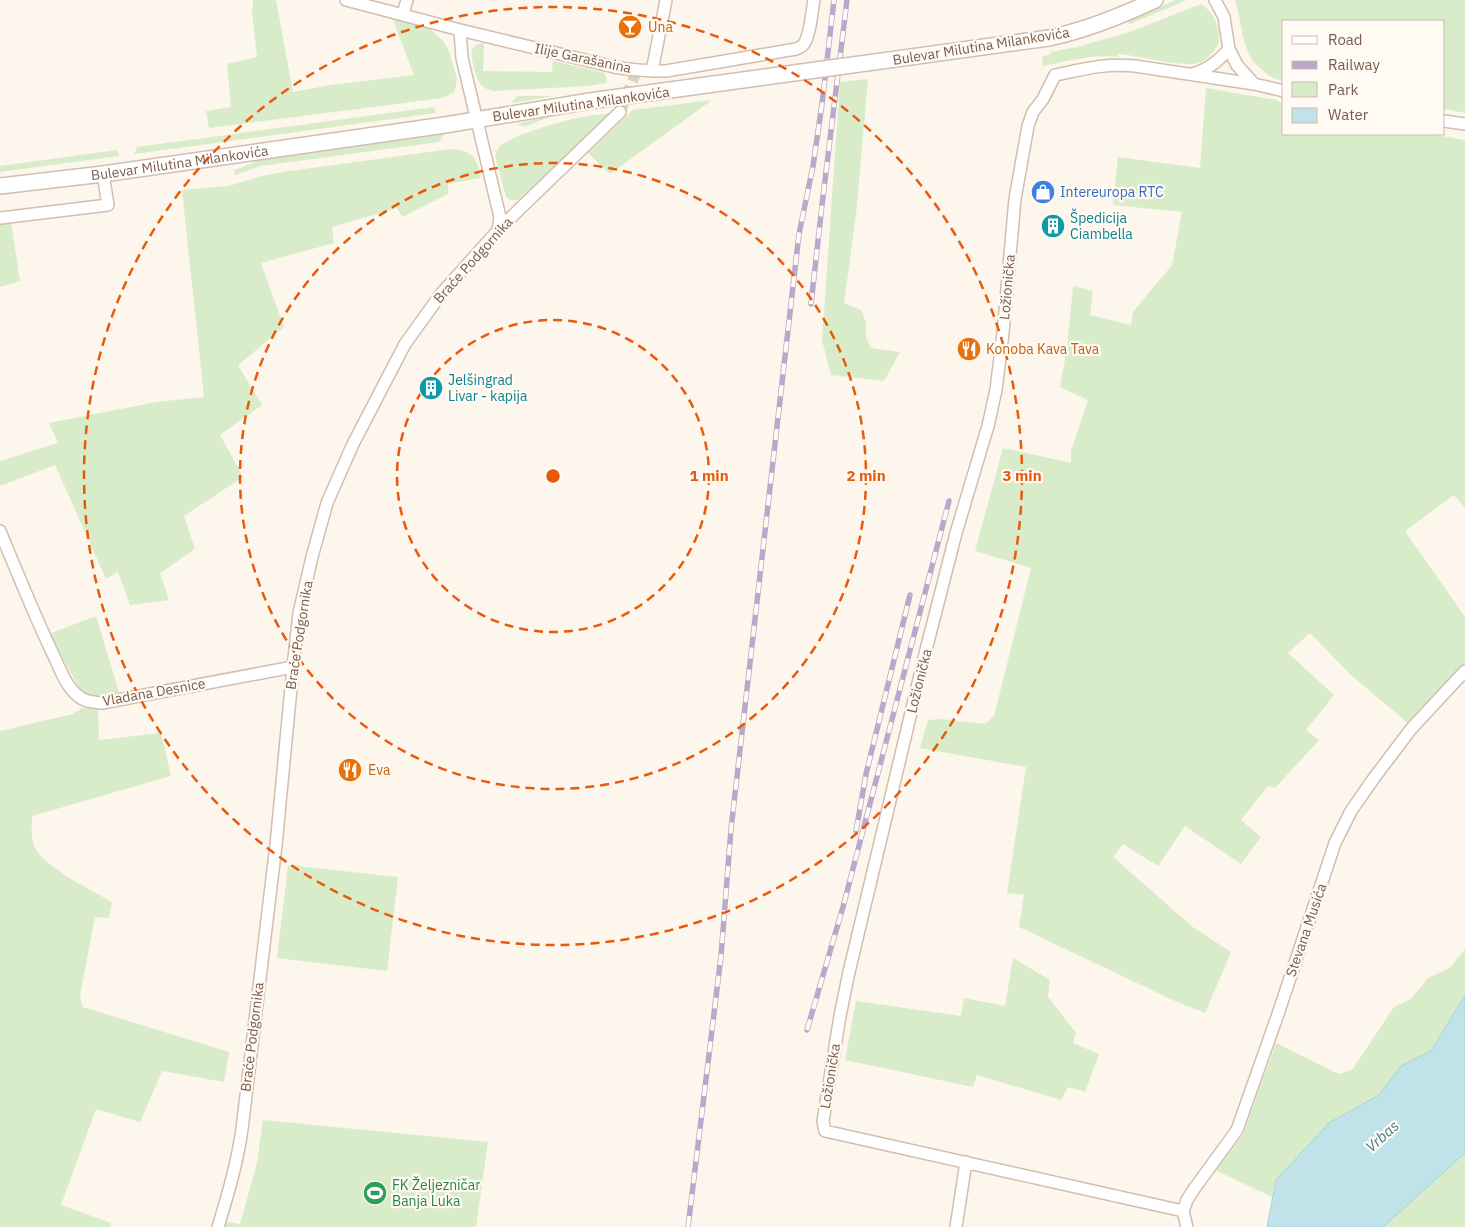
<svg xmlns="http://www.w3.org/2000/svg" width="1465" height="1227" font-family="'IBM Plex Sans',sans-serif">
	<rect width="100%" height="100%" fill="#fdf6ec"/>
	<!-- green -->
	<path fill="#d8ecc9" d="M253,0H276L293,92L331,85L414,75L391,15L430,29L443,41L448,49L457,78L456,87L454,92L443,98L209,128L206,111L231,107L227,64L257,57L252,13Z
		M1175,0H1187L1130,24L1128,23L1129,21Z
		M1235,0H1465V113L1444,109V21H1284V81C1274,79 1267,75 1260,68C1240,51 1243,24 1235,0Z
		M1201,4C1210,9 1218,23 1219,33C1220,40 1218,45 1214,51C1211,55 1205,61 1199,63C1183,68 1137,55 1118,54L1117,57C1093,54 1066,62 1042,66L1043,56L1051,54V52L1077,47L1127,33Z
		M484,43L483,71L552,72L553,61L605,73L607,83L588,86L494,91C489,90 486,89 482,86C478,83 477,77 475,72C472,59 466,45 484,43Z
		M868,79L856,215L844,303L861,310L866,322V337L871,348L900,352L884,381L831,375L822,340L840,82Z
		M1206,88L1277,100V101L1284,104V134H1430L1465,140V508L1454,495L1405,531L1465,617V662L1409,724L1351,675L1310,633L1288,653L1334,695L1306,730L1319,740L1275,788L1268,786L1241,820L1261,837L1241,864L1185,826L1158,866L1123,844L1113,857L1194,928L1231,952L1205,1013L1177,1002L1019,927L1024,895L1007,893L1026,767L920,748L928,720L942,719L985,724L994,716L1031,568L975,551L1003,448L1071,463V451L1088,400L1060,387L1067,348L1073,286L1093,291L1090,315L1131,325L1133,312L1172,265L1182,212L1113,205L1118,157L1200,168Z
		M517,96H554L512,103L513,100Z
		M712,100L610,174L588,153L633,110Z
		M434,107L436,113L134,154L137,147Z
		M613,113L518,200H510L506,197L495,156C496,152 497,149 500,146C515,134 562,121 582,117C592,115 603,114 613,113Z
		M557,114L524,127L517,124Z
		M444,134L439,142L261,166L235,175L234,170L241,168L259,160Z
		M451,149C473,151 477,158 481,178L448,184V194L402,217L397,208L332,227L334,243L261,263L284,327L238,365L262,405L220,435L243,477L184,516L195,549L160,573L169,600L130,605L118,572L106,579L55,465L0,486V461L58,443L49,423L156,402L204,397L182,190L229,186L262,176L282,172Z
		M117,150L119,156L0,172V166Z
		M11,222L20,281L0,287V224Z
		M96,616L120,695C106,696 93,700 81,691L49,634Z
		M98,706L99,740L161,733L171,776L32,816C32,827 30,841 37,851C50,870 91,890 112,902L109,918L95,917L80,996L83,1007L229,1052L224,1082L162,1071L140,1122L96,1109L61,1205L111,1223L110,1227H0V731L73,714L82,708Z
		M288,865L398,877L387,971L277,958Z
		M1465,949V995L1431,1051L1401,1066L1379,1095L1329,1123L1276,1180L1272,1197L1215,1170L1243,1135L1276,1043L1339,1074L1352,1070L1394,1007L1411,999L1428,978L1450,968Z
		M1013,958L1050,980L1048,997L1076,1033L1073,1043L1099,1054L1085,1092L1068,1087L1061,1100L977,1075L973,1087L845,1060L856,1001L961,1016L964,998L1005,1006Z
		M263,1120L488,1142L476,1227H225L226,1222L240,1224L257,1163Z
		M1465,1153V1227H1383V1226Z"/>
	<!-- water -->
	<path fill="#bfe3e8" stroke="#a5d3da" d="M1465,995V1153L1383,1227H1267L1276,1180L1329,1123L1379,1095L1401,1066L1431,1051Z"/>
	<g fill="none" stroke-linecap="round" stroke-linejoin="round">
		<!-- minor-tunnel -->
		<path stroke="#dcd0c4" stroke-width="11" stroke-dasharray="11 5.5" stroke-linecap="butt" d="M620,112L637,70"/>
		<!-- minor casing -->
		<g stroke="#d1beb0" stroke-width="14">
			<path id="minor" d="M346,0L460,30L614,67C631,70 648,71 666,71L796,49C798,48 801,47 803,45C810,38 812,10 814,0
				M1215,0L1224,17L1229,49L1237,65L1254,84L1284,91
				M403,14L407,0
				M460,30L462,58L500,217L498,230
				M652,71L666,0
				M1192,74C1208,70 1218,61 1229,49
				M1444,121L1465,124
				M0,218L108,205L103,174
				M0,531C17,572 33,612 52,652C59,666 65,685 77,695C84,702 93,702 102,703L293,667
				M1183,1211L825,1131L823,1121L840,1016L849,972L926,650L956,533L988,426L996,390L1003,333L1015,199L1028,126L1033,112L1043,99L1055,75C1084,69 1105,63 1135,66L1254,84
				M1183,1211L1187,1200L1194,1189L1237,1130L1277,1017L1335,843L1351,811L1374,778L1411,729L1465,671
				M1183,1211L1187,1227
				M218,1227C228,1194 237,1164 242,1129L276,845L293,667L299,613L312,557L327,503L353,444L405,344L441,294L501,227L620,112
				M956,1227L966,1162"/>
		</g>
		<!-- tertiary casing -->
		<g stroke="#d1beb0" stroke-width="18">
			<g id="tertiary">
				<path d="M1049,38C1086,30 1121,16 1155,0"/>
				<path id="s1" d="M0,186L103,174L445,125L590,101"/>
			</g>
		</g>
		<!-- minor -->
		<use href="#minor" stroke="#fff" stroke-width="11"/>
		<!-- tertiary -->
		<use href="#tertiary" stroke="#fff" stroke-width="15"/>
		<!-- rail casing -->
		<g stroke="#b9a8c9" stroke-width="5.5">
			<path id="rail" d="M811,304L822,205L847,0
				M856,831L866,774L910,595
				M807,1030L843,907L949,501
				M688,1227L721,956L731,829L799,234L813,166L822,104L834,0"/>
		</g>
		<!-- rail -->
		<use href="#rail" stroke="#fffaf3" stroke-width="4" stroke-dasharray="11" stroke-linecap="butt"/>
		<!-- tertiary-bridge casing -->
		<g stroke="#d1beb0" stroke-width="18" stroke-linecap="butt">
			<path id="tertiary-bridge" d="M590,101L1049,38"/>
		</g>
		<!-- tertiary-bridge -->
		<use href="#tertiary-bridge" stroke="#fff" stroke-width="15"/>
	</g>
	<!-- distance rings -->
	<g fill="none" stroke="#e8590c" stroke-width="2.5" stroke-dasharray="9 6">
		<circle cx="553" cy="476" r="156"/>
		<circle cx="553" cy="476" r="313"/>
		<circle cx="553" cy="476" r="469"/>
	</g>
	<!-- icons -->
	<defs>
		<g id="bar-disc" transform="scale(1.25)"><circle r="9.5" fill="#e8710a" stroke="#fffaf3"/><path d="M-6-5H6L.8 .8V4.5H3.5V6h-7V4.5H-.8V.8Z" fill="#fff"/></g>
		<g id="shop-disc" transform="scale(1.25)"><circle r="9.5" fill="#3f7fe0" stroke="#fffaf3"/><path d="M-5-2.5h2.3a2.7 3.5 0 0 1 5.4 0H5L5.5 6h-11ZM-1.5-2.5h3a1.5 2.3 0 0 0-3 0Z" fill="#fff"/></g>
		<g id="building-disc" transform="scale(1.25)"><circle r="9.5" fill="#0f9aa8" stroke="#fffaf3"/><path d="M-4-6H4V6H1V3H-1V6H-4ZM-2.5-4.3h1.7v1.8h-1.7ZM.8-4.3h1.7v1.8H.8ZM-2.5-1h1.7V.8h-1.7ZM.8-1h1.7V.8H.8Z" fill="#fff"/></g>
		<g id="restaurant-disc" transform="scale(1.25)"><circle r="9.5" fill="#e8710a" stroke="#fffaf3"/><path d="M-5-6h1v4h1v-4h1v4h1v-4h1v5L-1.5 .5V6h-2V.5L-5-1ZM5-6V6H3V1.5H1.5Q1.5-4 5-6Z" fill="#fff"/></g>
		<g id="stadium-disc" transform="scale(1.25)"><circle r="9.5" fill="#2e9e5b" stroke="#fffaf3"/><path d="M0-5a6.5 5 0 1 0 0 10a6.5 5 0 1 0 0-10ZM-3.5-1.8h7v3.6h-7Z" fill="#fff"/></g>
	</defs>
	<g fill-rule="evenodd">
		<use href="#bar-disc" x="630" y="27"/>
		<use href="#shop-disc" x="1043" y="192"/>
		<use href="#building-disc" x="1053" y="226"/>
		<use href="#restaurant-disc" x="969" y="349"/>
		<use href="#building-disc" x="431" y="388"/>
		<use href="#restaurant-disc" x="350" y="770"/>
		<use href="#stadium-disc" x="375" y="1193"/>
	</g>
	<g text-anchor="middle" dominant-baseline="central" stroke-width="4.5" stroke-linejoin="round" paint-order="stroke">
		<!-- food labels -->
		<g font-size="14" fill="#c56008" stroke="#fffaf3" text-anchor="start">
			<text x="648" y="27">Una</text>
			<text x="986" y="349">Konoba Kava Tava</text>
			<text x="368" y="770">Eva</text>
		</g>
		<!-- street labels -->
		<g font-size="14" fill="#7a5c4d" stroke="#fffaf3">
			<text transform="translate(981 46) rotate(-9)">Bulevar Milutina Milankovića</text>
			<text transform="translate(583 58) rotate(12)">Ilije Garašanina</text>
			<text transform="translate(581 104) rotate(-8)">Bulevar Milutina Milankovića</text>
			<text stroke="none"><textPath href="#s1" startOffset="181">Bulevar Milutina Milankovića</textPath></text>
			<text transform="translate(473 260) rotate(-48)">Braće Podgornika</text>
			<text transform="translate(1007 287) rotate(-85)">Ložionička</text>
			<text transform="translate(299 635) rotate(-81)">Braće Podgornika</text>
			<text transform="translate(919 681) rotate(-76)">Ložionička</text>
			<text transform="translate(154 692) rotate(-10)">Vladana Desnice</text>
			<text transform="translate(1306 930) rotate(-71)">Stevana Musića</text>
			<text transform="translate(252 1037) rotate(-83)">Braće Podgornika</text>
			<text transform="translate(830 1076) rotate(-81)">Ložionička</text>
		</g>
		<!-- shop labels -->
		<g font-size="14" fill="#366cbe" stroke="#fffaf3" text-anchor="start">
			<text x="1060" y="192">Intereuropa RTC</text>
		</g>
		<!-- culture labels -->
		<g font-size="14" fill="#0d838f" stroke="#fffaf3" text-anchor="start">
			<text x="1070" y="218">Špedicija<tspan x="1070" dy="16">Ciambella</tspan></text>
			<text x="448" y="380">Jelšingrad<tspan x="448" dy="16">Livar - kapija</tspan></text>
		</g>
		<!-- leisure labels -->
		<g font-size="14" fill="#27864d" stroke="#fffaf3" text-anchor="start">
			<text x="392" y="1185">FK Željezničar<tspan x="392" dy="16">Banja Luka</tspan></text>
		</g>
		<!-- water labels -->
		<g font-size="15" font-style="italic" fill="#437c86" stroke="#fffaf3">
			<text transform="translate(1382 1136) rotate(-42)">Vrbas</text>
		</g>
	</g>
	<circle cx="553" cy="476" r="8" fill="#e8590c" stroke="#fffaf3" stroke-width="2.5"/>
	<g font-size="15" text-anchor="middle" font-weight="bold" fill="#e8590c" stroke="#fffaf3" stroke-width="4.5" stroke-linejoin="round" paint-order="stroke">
		<text x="709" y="481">1 min</text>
		<text x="866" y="481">2 min</text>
		<text x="1022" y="481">3 min</text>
	</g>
	<!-- legend -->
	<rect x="1282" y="20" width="162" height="115" fill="#fffaf3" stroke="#cabbb1"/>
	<rect x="1292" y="36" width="25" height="8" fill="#ffffff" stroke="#cabbb1"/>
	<text x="1328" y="45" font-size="15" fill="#7a5c4d">Road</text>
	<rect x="1292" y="61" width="25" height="8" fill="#b9a8c9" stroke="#cabbb1"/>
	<text x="1328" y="70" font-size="15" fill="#7a5c4d">Railway</text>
	<rect x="1292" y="82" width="25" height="15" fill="#d8ecc9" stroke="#cabbb1"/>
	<text x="1328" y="95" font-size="15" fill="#7a5c4d">Park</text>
	<rect x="1292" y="108" width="25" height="15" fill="#bfe3e8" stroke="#cabbb1"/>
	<text x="1328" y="120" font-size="15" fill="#7a5c4d">Water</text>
</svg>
